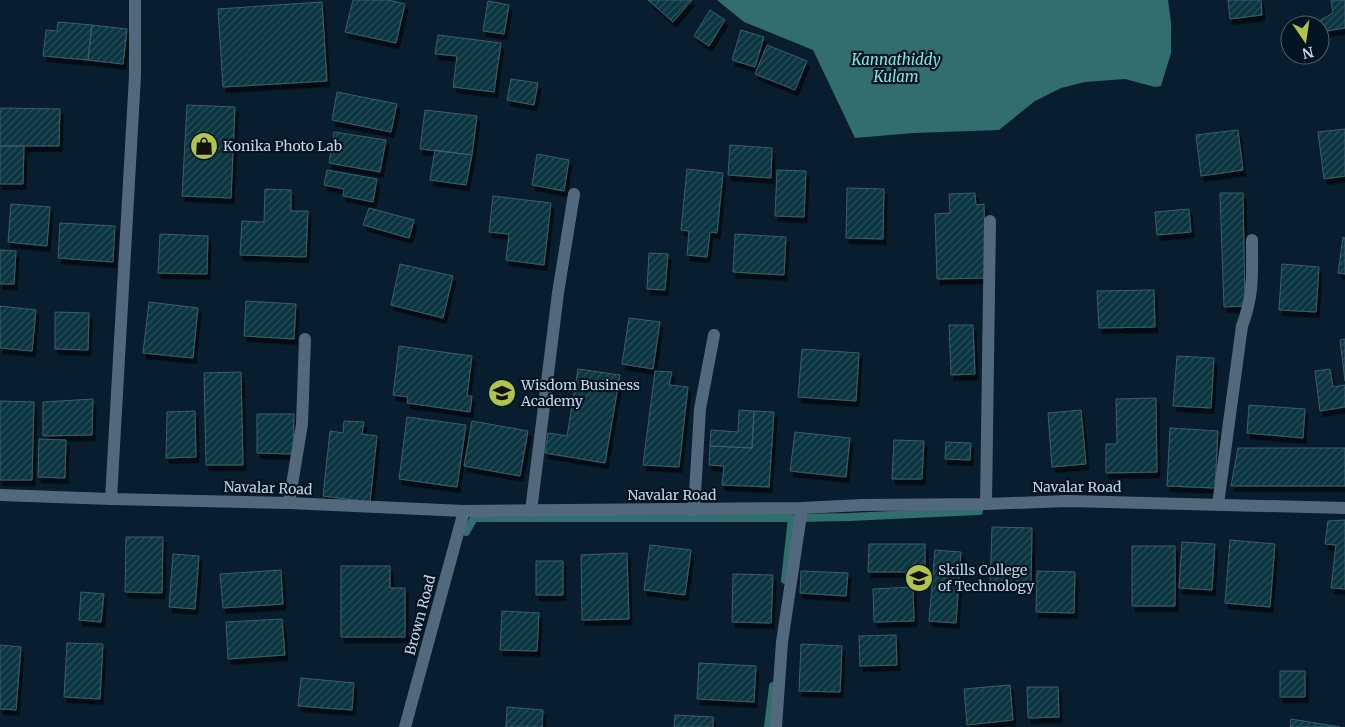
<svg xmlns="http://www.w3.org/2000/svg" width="1345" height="727" font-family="Merriweather,serif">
	<defs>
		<pattern id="building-hatch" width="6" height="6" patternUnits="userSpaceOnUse" patternTransform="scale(1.25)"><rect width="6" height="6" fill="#073540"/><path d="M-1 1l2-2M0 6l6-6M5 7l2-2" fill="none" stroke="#2a515b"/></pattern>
		<filter id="shadow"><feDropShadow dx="3" dy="5.5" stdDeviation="0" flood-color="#0009"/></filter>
	</defs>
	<rect width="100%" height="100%" fill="#081d2d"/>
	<!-- water -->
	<path fill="#316e6d" d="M717,0H1168L1171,23V53L1161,86L1155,87L1125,79L1085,82L1061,88L1035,101L999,130L914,133L855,138L813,50L744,22Z"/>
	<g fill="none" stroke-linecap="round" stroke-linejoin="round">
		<!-- stream -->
		<path stroke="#316e6d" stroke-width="8" d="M797,518L849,517L979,511
			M466,532L474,518H792L785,580
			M768,727L773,686"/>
	</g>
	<!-- building -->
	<path fill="url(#building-hatch)" stroke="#3d5e68" filter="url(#shadow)" d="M353,0H389L405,4L396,43L345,32Z
		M648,0H692L673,22Z
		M1228,0H1261L1262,15L1230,19Z
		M1331,0H1345V28L1321,32L1319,21L1333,13Z
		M488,1L509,5L504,34L483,31Z
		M322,2L327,81L223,87L218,9Z
		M710,10L725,20L709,46L694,36Z
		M58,22L92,25L88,60L43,56L46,30L57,31Z
		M92,25L127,29L123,64L88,60Z
		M741,30L764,37L755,67L732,60Z
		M438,35L501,43L494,92L453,87L457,56L435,54Z
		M767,45L807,61L795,90L755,74Z
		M511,79L538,83L534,105L507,100Z
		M337,92L397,104L391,132L332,120Z
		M187,105L235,107L231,198L182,196Z
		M0,108L60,109L59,146H0Z
		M425,110L477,116L472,155L420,149Z
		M1345,129V176L1324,179L1318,132Z
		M1238,130L1243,170L1201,176L1196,135Z
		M334,132L386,140L380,172L329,163Z
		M730,145L772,148L771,178L728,175Z
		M0,146H24L23,184H0Z
		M435,150L472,155L466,185L430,180Z
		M537,154L569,160L564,191L532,185Z
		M687,169L723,173L717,233L710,232L707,257L687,255L689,231L681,230Z
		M327,170L377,179L373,202L343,196L344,189L324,185Z
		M777,170L806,171L804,217L775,216Z
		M847,188L884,189L883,239L846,238Z
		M265,189L291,190V211H308L306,257L240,255L242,221L264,222Z
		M975,193L976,205L984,204L986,278L937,279L935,214L950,213L949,194Z
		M1220,193H1243L1245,306L1224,307Z
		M493,196L551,203L544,265L506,260L509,234L489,232Z
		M11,204L50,207L47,246L8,242Z
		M369,208L414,220L409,238L363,225Z
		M1189,209L1191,232L1157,235L1155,212Z
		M60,223L115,226L113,262L58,258Z
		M160,234L208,236L207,274L158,273Z
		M735,234L786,237L784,275L733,272Z
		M1343,237L1345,238V274L1338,273Z
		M0,250L16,251L14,284H0Z
		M649,253L668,254L665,290L647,289Z
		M400,264L453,276L443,318L391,305Z
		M1282,264L1319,267L1316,312L1279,310Z
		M1154,290L1155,327L1099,328L1097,291Z
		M246,301L296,304L294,339L244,336Z
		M149,302L198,308L193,358L143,353Z
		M0,306L36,310L32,351L0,348Z
		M55,312L89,313L88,350L55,349Z
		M629,318L660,322L653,369L622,364Z
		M949,325H973L975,374L951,375Z
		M1345,339V381L1340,340Z
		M399,346L472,356L467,396H472L470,412L407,403L408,397L393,395Z
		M802,349L859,353L856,401L798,397Z
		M1177,356L1214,358L1211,408L1173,406Z
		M578,369L620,375L605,463L545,453L548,433L567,436Z
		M1330,369L1333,387L1345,385V407L1320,411L1315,371Z
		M655,371L672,372L669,385L688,387L679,467L643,465Z
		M241,372L243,465H206L204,373Z
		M1156,398L1157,472L1106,473V444H1117L1116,399Z
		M93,399L92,435L43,436V402Z
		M0,401L34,402L32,480H0Z
		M1249,405L1305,409L1303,438L1247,433Z
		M739,410L754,411L752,448L710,446L711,430L738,432Z
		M1081,410L1086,464L1052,467L1048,413Z
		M195,411L196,457L166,458L167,412Z
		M754,411L774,412L769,487L722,485L724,466L709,465L710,446L752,448Z
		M257,414H294L293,454L257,453Z
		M407,417L466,425L457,487L399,479Z
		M344,421L364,422L362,434L377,436L370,502L323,496L330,431L343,433Z
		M472,421L528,431L520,476L464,466Z
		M1170,428L1218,431L1215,488L1167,486Z
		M795,432L850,438L846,477L790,471Z
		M39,439L66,440L65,478L38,477Z
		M894,440L924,441L922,479H892Z
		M946,442L971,443L970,460L945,459Z
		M1238,448H1345V486H1231Z
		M1345,520V589L1331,588L1336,545L1325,544L1328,521Z
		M992,527L1032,528L1031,587L990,586Z
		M126,537H163L162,593L125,592Z
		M1230,540L1275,544L1270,607L1225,603Z
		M1182,542L1215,544L1212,590L1179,588Z
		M869,544H925V572H868Z
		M650,545L691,550L685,595L644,590Z
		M1132,546H1175V606H1132Z
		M935,550L961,552L956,623L929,621Z
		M627,553L629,619L582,620L581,555Z
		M173,554L199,556L195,609L169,607Z
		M536,561H563V595H536Z
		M341,566H390V588H405V637H341Z
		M281,570L283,604L223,608L220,574Z
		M801,571L848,573L846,596L800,593Z
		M1037,571L1075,572L1074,613L1036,612Z
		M733,574L773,575L771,623L732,622Z
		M913,587L914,621L874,622L873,589Z
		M81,592L104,594L101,622L79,620Z
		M502,611L539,613L537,651L500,650Z
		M282,619L285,655L228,659L226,622Z
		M896,635L897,665L860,666L859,636Z
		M67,643L103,644L100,699L64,697Z
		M801,644L842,646L840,692L799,691Z
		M0,645L21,647L16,710L0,709Z
		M699,663L756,666L754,702L697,699Z
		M1280,671H1305V697H1280Z
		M301,678L354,683L352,710L298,706Z
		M1010,685L1013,720L967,725L964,689Z
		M1027,687H1058L1059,717L1028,718Z
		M507,707L543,710L542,727H506Z
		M675,715L713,717V727H674Z
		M1291,719L1340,727H1290Z"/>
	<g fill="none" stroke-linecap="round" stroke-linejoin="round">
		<!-- minor -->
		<path stroke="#52697d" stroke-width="12" d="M111,499L135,76V0
			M289,503L302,424L305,339
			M986,504L990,221
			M1218,504L1242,326C1254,295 1252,273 1252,240
			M694,510L700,409L714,335
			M531,511L558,293L574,194
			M405,727L464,511
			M776,727L782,642L802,508"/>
		<!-- tertiary -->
		<path stroke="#52697d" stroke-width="12" d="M0,495L111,499L289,503L464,511L802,508L862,505L986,504L1068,501L1345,508"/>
	</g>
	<!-- icons -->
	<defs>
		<g id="shop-disc" transform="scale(1.4375)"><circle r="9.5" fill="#b2c34c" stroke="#021423"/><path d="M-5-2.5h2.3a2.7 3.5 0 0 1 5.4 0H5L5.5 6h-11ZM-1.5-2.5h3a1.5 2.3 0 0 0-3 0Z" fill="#111"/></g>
		<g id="university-disc" transform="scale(1.4375)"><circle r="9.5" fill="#b2c34c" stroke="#021423"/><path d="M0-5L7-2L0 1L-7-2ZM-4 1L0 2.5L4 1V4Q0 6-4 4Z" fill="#111"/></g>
	</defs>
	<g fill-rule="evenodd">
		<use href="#shop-disc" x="204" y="146"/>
		<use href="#university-disc" x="502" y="393"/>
		<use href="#university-disc" x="919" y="578"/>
	</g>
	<g text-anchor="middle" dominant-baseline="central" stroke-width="4.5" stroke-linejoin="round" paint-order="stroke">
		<!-- poi labels -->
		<g font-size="14" fill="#c8d5e0" stroke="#021423" text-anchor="start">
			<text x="223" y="146">Konika Photo Lab</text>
			<text x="521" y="385">Wisdom Business<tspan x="521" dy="16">Academy</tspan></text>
			<text x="938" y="570">Skills College<tspan x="938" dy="16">of Technology</tspan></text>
		</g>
		<!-- street labels -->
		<g font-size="14" fill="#c8d5e0" stroke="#021423">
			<text x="1077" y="487">Navalar Road</text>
			<text transform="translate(268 488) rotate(2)">Navalar Road</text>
			<text x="672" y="495">Navalar Road</text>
			<text transform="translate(420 615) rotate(-75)">Brown Road</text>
		</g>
		<!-- water labels -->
		<g font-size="15" font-style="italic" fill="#81e4e1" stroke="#021423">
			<text x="896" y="59">Kannathiddy<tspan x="896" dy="17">Kulam</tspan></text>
		</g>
	</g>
	<!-- north arrow -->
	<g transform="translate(1305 40) rotate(167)"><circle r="24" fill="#021423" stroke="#51616f"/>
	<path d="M0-4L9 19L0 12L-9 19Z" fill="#b2c34c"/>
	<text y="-8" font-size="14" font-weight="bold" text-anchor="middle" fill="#c8d5e0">N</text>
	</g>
</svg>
